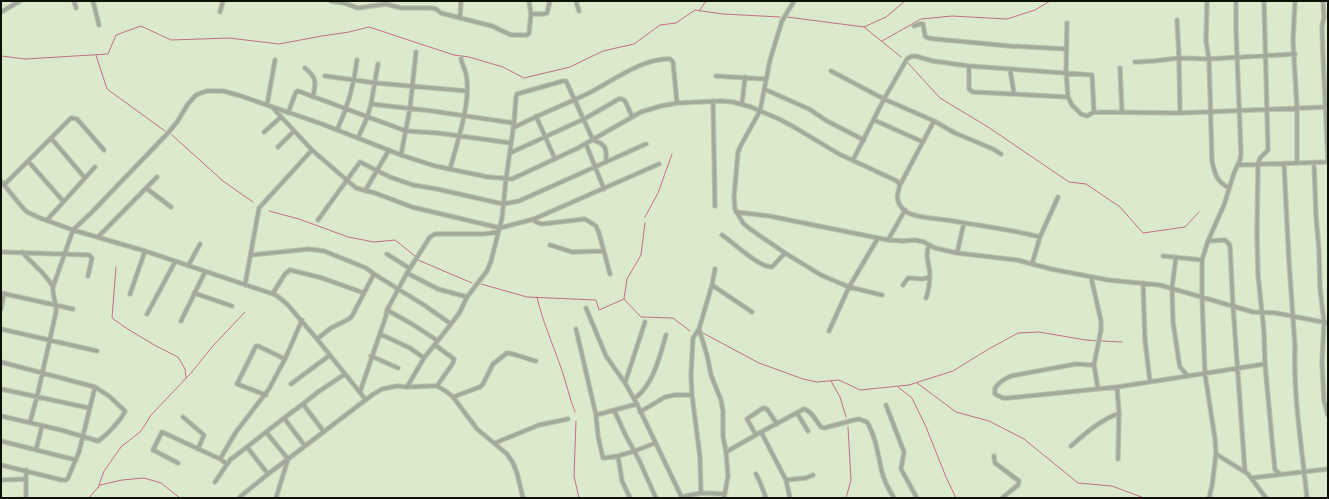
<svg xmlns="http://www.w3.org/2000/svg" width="1329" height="499" font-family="Raleway,sans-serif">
	<rect width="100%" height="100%" fill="#dbeacc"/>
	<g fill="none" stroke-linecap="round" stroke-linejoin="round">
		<!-- stream -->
		<path stroke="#c46e86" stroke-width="1" d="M700,10L706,1
			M787,17L864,27L901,57
			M864,27L886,17L905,1
			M882,41L921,19L952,16L1007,19L1035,10L1050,1
			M96,55L107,89L165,131
			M1,56L25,59L108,54L116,35L141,26L171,40L229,38L279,44L322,36L349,32L369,27L454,55L469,57L503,67L524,78L570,67L603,51L634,44L660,25L676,23L695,10L723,14L780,17
			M908,63L940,98L988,127L1069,182L1086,184L1120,207L1143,233L1185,227L1199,212
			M172,135L223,181L253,202
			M269,211L299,219L348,237L374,242L395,240L415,256
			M645,217L658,193L672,154
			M418,260L472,283
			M116,267L112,318L126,328L156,346L178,357L185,369L186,378
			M481,284L527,297L596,300L599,310L624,299L641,317L673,318L690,331
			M537,297C542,320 552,342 560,365C566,381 569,397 575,412
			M624,299L627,279L641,255L645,223
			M703,333L759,363L803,379L817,382L839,380L860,390L909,385L953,371L987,350L1018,333L1039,332L1086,340L1098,341
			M1101,341L1122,342
			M831,381L840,397L846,417
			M917,383L956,412L989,421L1024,439L1078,483L1112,486L1144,498
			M898,387L912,398L926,427L946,477L956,498
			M576,421L574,476L579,498
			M98,488L104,471L121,447L141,431L151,415L191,373L212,347L245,312
			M89,498L100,485L122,480L144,478L161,483L180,498
			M846,498L851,480L848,427"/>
		<!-- minor casing -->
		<g stroke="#bac7ad" stroke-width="5.5">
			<path id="minor" d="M74,1L76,8
				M93,1L99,25
				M331,1L344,3L358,8L386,4L401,8H431L436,9L441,13L492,26L511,35H527L529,33L531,14L529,1
				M576,1L579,11
				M794,1L782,21L770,60L760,111L741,145L738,152L734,197L735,209L743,223L750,229L785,253L821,275L849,287L882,295
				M1207,1L1206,41L1209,59L1212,161C1215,174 1216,181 1229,188
				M1264,1L1268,150L1260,158L1258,164L1257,234L1258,275L1264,332L1265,364L1272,440L1275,470L1280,474
				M1295,1L1293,41L1297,108V162
				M1323,1L1324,17L1322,27L1323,55L1328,162
				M1,12L20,1
				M220,12L223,1
				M531,14H543L547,13L550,1
				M460,18L461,1
				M1177,20L1179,58L1180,113
				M1067,23L1066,72L1068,97L1072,105L1081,114L1087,116L1094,112L1180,113L1328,107
				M914,26L920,24H923L925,36L928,38L935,39L1010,46L1066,49
				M1135,62L1154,61L1179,58L1209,59L1295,54
				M969,66V89L973,92L1068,97
				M305,68C317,78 316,82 313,97
				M1120,68L1122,112
				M1010,69L1014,93
				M831,71L884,99L934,121L955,133L993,149L1001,154
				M325,76L376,83L467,91
				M716,76L766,79
				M764,89L809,109L827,121L864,140
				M713,101L715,206
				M371,104L432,111L514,123
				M742,104L745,77
				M267,105L275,60
				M273,108L312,150L356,188L375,193L412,207L500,228L534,219L659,164
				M288,113L296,92L298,91L406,131L438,133L511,143
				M536,116L555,159
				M874,120L923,142
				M513,128C538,115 564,105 589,93C611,82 644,57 670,59L673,62L677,103
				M337,130C348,107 354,85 357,60
				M264,132L281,117
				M51,138L85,178
				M358,138L367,118L371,104L378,64
				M586,144L604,189
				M278,147L294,131
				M510,153L584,119L619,99H622L625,101L632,116
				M401,155L410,108L416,52
				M853,160L884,99L907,59L910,57L915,56L933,61L969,66L1092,75L1094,112
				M28,161L63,201
				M1314,163L1316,216L1319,250L1320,288L1324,322L1322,362L1323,381L1324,401L1328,415
				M1284,164L1289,262L1295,346C1293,396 1302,448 1307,498
				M1238,165L1328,162
				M450,169C457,143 472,100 466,74C465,69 462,64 461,59
				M1,181L22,207L27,212L40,218L73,230L145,251L276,295L287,304L317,339L366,400
				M4,185L71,118L77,119L104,150
				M900,185L934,121
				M146,188L171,207
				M365,191L389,150
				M736,212L769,216L888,240L903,241L915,240L924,242L935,248L957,253L1017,260L1051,269L1108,280L1160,285L1253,312L1276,313L1328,323
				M534,219L536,222L542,224L585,219L596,226L599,233L610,274
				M47,220L95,167
				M318,220L360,162L390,177L413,185L437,189L503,204L519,201L646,144
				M722,235C734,243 758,267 772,267L785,253
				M98,237L157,177
				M888,240L905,210
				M1208,241L1225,240L1229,244L1230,246L1233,306L1245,472
				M550,245L572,252L604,251
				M1,252L89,255L92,258L88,276
				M22,252C32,264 46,273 53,287
				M957,253L964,223
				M387,254L409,268
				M251,255L309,249L324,251L366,268L374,274L424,305L451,324
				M1163,256L1202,260
				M1176,257L1172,288L1173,322L1179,362L1180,367L1187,375
				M1032,264L1040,237L1058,197
				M188,266L200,244
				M715,269L712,285L699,329L707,355L711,375L721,400L723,412V436L726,452L728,476L724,498
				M407,273L438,289L467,297
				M1091,277L1101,321V330L1094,365L1098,389
				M1143,283L1145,340L1150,382
				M245,285L259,208L312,150
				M712,285L752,312
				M903,285L908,278L923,279L929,277
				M1,293L73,309
				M194,293L232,306
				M273,293L285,274L290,270L322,278L364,293
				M130,294L145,251
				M926,298C929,291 931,274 929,267C927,258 926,253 929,245
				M586,308L606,356L625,383L637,404L682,498
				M1,309L4,294
				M387,310L412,324L438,341
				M147,314L175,262
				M181,321L205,272
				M1,329L97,351
				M576,329L596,415L598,436L603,458L618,456
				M699,329L693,338L691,375L692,395L700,457L701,493
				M829,331L849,287L878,238
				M380,334L410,348L424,358
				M317,339L331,328L349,319L352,316L374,274
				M435,345L454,359L453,363L437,386
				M371,356L398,368
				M1,362L95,387L79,452L68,478L66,480H62L1,465
				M1094,365L1076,364L1011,376C1004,379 999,382 995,388V394L1003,398H1008L1117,387L1265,364
				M625,383L645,322
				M291,384L330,355
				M407,387L424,358L451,324L460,312L467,297L487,271L491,261L502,218L506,179L514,123L516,97L517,94L563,81H566L593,140C606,144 607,149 606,162
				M1117,387L1119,413L1118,459
				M1,389L89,408
				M360,392L386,316L387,310L407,273L430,237L435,234H484L498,232
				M266,395L237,384L256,346H258L285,359
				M453,397L480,387L483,384L493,364L507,353C517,354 526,359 536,361
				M634,399C638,396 642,392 645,388C656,373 661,352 666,335
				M886,405L904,452L901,469L917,498
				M614,410L626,436L639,460L656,498
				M640,412L665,397L675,395H692
				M797,413L808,431
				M596,415L637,404
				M1,416L61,430L98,441C106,436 122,419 125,411L109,396L95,387
				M183,417L204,435L198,449
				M284,418L303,404
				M30,422L37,397L56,312C57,303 52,296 53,287L73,230L92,212L168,133L177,122L188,104L196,95L201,93L207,91H223L238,95L322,124L401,155L435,166L488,177L512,179L578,148L641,112L661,106L677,103L721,101L733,102L751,107L779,119L794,127L839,154L897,181L900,185C897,195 895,201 904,210C912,218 935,218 946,220C977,225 1009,229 1040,237
				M266,432L288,459
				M324,432L303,404L318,392L345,374
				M761,432L804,409C812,411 816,421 821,427L824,428L854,420L859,419L867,422C876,437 878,455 882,472C884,481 889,490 894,498
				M756,435L747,419L763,408L767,409L777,424
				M1,441L76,460
				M495,443L539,425L568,419
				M1071,446C1088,431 1098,422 1119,413
				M36,450L42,426
				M726,452L761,432L786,480L790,498
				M1216,454L1248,474L1266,498
				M994,456L995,463L1019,481L1018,485L1002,498
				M220,459L236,432L269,389L285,359L302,320
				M178,463L153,450L162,432L220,459L227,464
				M26,470V498
				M268,474L247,447L284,418L305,446
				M756,474L760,482L766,498
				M1251,478L1328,469
				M1,480L26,479
				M786,480L806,478L813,475
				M215,482L230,460L247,447
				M681,497L701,493L724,494
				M239,498L241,496L268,474L288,459L372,395L382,389L397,386L407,387L432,386H437L447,392L453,397L477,429L507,454L513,463L517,473L523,498
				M276,498L288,459
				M630,498L622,481L618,456L635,451L655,443
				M1209,498L1212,486L1216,454L1215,439L1205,374L1202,297V260L1208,241L1224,205L1234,173L1240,160L1241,154L1236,30V1"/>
		</g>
		<!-- minor -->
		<use href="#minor" stroke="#a3a99d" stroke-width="3.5"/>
	</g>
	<!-- border -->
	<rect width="1329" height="499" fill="none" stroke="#0d1208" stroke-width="4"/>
</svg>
